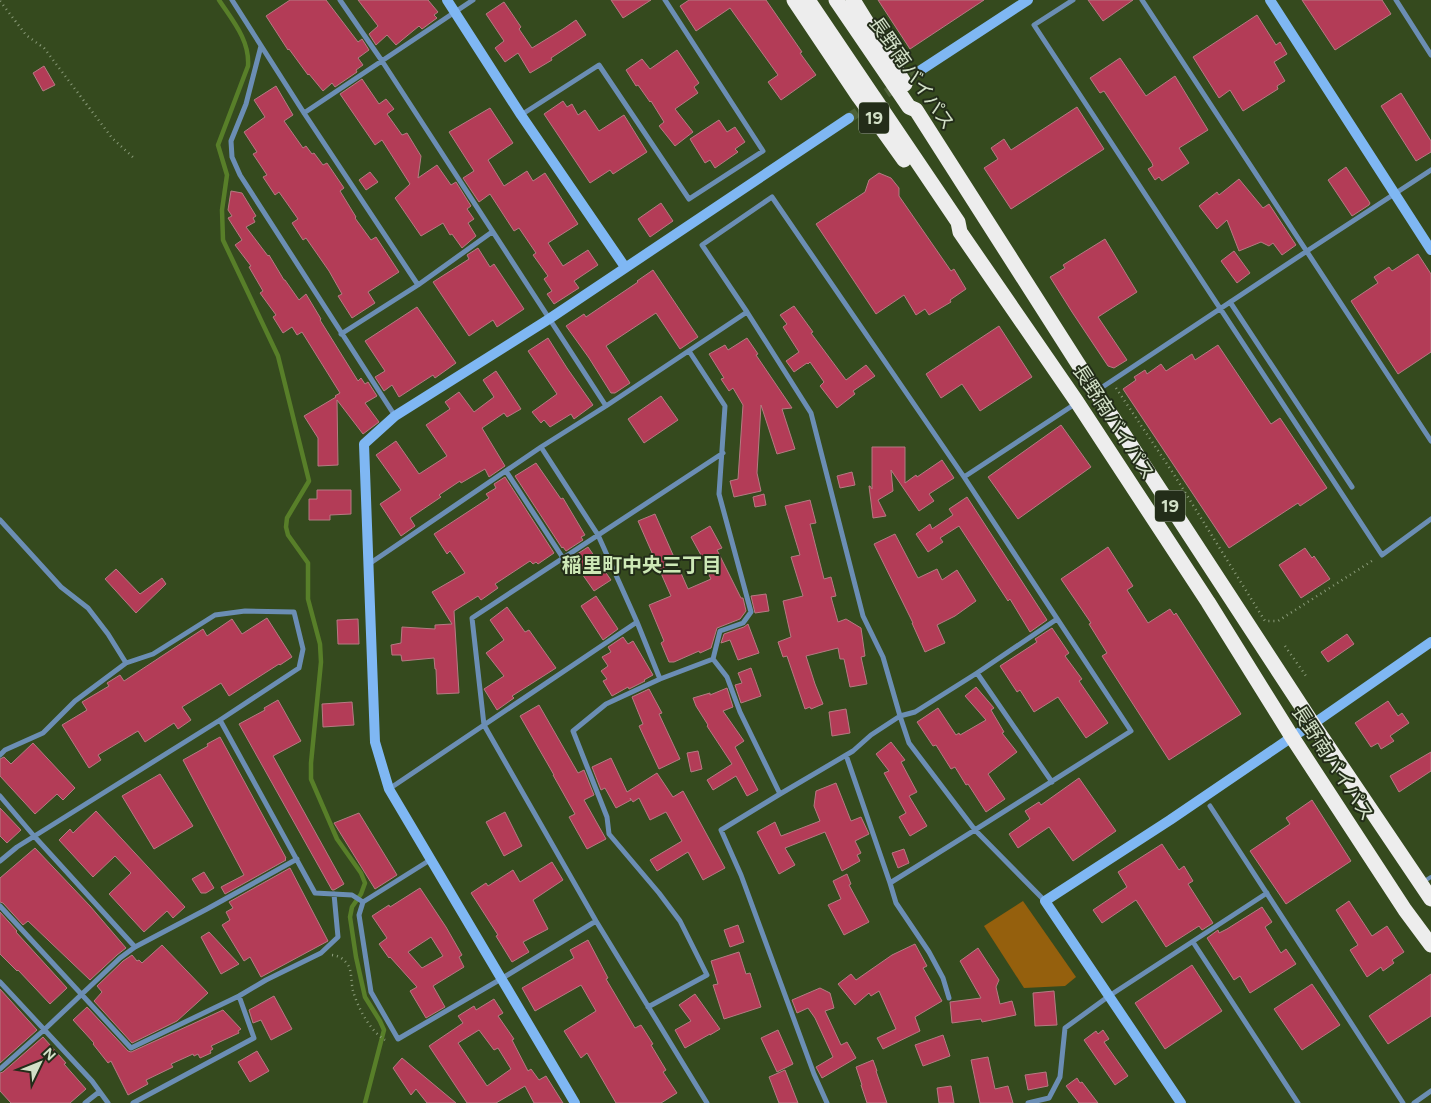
<svg xmlns="http://www.w3.org/2000/svg" width="1431" height="1103" font-family="Figtree,'Noto Sans JP',sans-serif">
	<rect width="100%" height="100%" fill="#354a1e"/>
	<!-- green -->
	<path fill="#95600d" d="M1023,901L1076,977L1065,986L1024,988L984,926Z"/>
	<g fill="none" stroke-linecap="round" stroke-linejoin="round">
		<!-- stream -->
		<path stroke="#587f29" stroke-width="4.5" d="M219,0C232,20 250,40 248,66L218,145L227,175L222,210L223,240L278,356L309,481L287,518L286,527L288,535L308,563V599L320,644L321,662L311,763V779L337,839L361,873L365,883L361,894L352,907L350,917L356,957L365,997L380,1021L384,1030L365,1103"/>
	</g>
	<!-- building -->
	<path fill="#b33c57" stroke="#b57b83" fill-rule="evenodd" d="M290,0H326L358,42L362,39L369,50L358,58L363,65L356,70L357,72L335,87L332,83L323,91L309,74L308,75L289,49L288,50L266,16Z
		M358,0H428L438,12L434,15L437,18L422,29L419,26L396,45L387,35L376,45L369,34L378,26Z
		M611,0H651L623,18Z
		M689,0H766L802,52L800,53L816,75L781,100L768,82L778,75L730,8L696,31L680,6Z
		M878,0H984L910,49Z
		M1088,0H1133L1103,21Z
		M1302,0H1382L1391,14L1335,50Z
		M504,2L521,27L519,29L532,48L563,29L576,20L586,35L551,58L552,60L530,73L518,53L505,62L495,48L504,41L486,14Z
		M1257,15L1276,45L1280,42L1287,54L1274,62L1285,81L1277,86L1278,89L1243,111L1230,90L1219,98L1193,57Z
		M677,50L699,83L694,87L698,93L675,109L693,132L675,146L659,126L664,122L651,101L650,102L638,85L636,86L626,70L642,59L650,69Z
		M1120,58L1146,96L1175,76L1208,130L1179,148L1189,163L1162,181L1159,177L1155,180L1148,169L1153,166L1152,163L1104,91L1100,93L1090,78Z
		M44,66L55,85L43,91L33,73Z
		M362,79L379,104L386,99L394,109L387,114L402,135L407,133L421,156L418,178L437,165L451,185L456,182L471,206L467,209L474,219L468,223L476,236L462,248L452,234L450,235L443,223L421,236L395,198L410,184L382,140L375,145L340,94Z
		M276,86L293,115L284,121L303,148L306,146L312,154L314,153L323,165L327,163L344,188L340,191L356,217L355,218L371,240L376,237L399,272L368,292L375,303L352,318L338,296L342,294L329,271L306,238L303,240L292,223L298,219L279,192L275,195L263,177L267,175L253,154L257,152L244,132L265,117L254,100Z
		M1401,93L1431,141V152L1416,161L1381,106Z
		M563,101L567,107L572,104L578,115L585,110L599,131L624,115L647,152L613,174L610,170L590,183L544,114Z
		M1077,107L1104,149L1011,209L984,168L998,159L991,148L1004,139L1011,150Z
		M490,108L513,143L488,160L504,186L527,171L533,181L545,173L578,224L548,243L563,266L588,250L598,265L574,281L579,288L554,304L547,294L552,291L544,279L548,276L533,255L536,253L519,228L514,231L490,194L479,202L463,178L474,171L449,132Z
		M719,120L727,132L735,127L745,142L735,149L738,152L715,168L710,160L705,163L690,139Z
		M1346,167L1370,203L1369,205L1352,216L1328,180Z
		M370,172L378,182L366,190L359,180Z
		M879,173L891,178L899,188V196L951,271L954,269L966,289L950,300L951,302L929,315L925,309L916,315L904,295L876,314L816,224L865,192L869,180Z
		M1239,179L1263,208L1269,204L1296,245L1282,255L1273,243L1269,246L1261,242L1239,251L1227,220L1217,229L1199,206L1217,192L1219,195Z
		M231,191L242,193L256,216L253,218L255,222L246,227L268,256L269,255L284,280H285L299,300L306,294L321,319L320,320L358,381L361,378L365,384L368,382L377,396L365,403L379,422L363,434L337,400L338,465L318,466V438L304,416L336,397L335,396L340,393L302,332L297,335L292,327L283,333L273,317L276,315L260,293L263,291L249,267L251,266L235,245L242,240L228,218L232,216L228,210Z
		M661,203L673,221L650,237L638,219Z
		M1105,239L1137,292L1098,317L1127,360L1114,368L1108,366L1072,312L1050,277L1065,268L1063,265Z
		M478,248L490,267L494,264L524,309L497,327L493,320L469,336L433,282L469,259L467,255Z
		M1234,251L1250,273L1237,283L1221,261Z
		M1418,254L1431,274V352L1398,374L1351,301L1378,283L1374,277L1389,267L1392,271Z
		M653,270L698,337L680,349L656,313L606,346L630,383L615,393H611L589,358L566,326L584,314L586,317L638,282L637,281Z
		M794,306L813,332L811,333L846,380L866,365L875,376L853,391L855,394L837,408L820,386L824,382L810,362L808,364L807,363L794,372L786,361L799,352L783,327L787,324L780,315Z
		M417,307L456,363L435,378L433,375L399,397L392,385L384,391L375,377L385,371L365,341Z
		M999,326L1032,377L980,411L962,384L941,398L926,374Z
		M548,338L567,368L593,405L574,419L571,414L550,427L544,420L541,423L532,412L557,394L528,351Z
		M747,338L758,354L756,355L792,408L782,409L795,449L777,454L761,405L757,473L761,491L734,497L730,481L738,479L743,405L733,388L729,391L721,379L724,378L709,354L725,345L728,350Z
		M1218,345L1271,424L1280,418L1327,488L1300,506L1298,503L1229,548L1123,389L1136,380L1134,377L1145,370L1147,374L1161,364L1166,371L1192,354L1195,360Z
		M496,371L521,409L507,417L504,413L482,428L505,466L489,477L485,469L461,483L460,481L439,495L441,497L410,518L415,526L401,536L380,504L401,490L376,455L396,441L419,474L447,456L426,425L450,409L445,402L459,392L474,412L494,397L483,380Z
		M661,396L678,420L644,443L628,419Z
		M1061,425L1091,467L1018,519L988,477Z
		M872,447H905V483L916,475L917,477L942,460L954,478L929,494L934,501L919,511L891,470L893,491L878,500L886,516L873,518L869,486H870L872,489Z
		M536,463L561,499L563,498L585,535L581,537L583,540L566,551L563,547L562,548L515,476Z
		M852,472L855,485L840,488L837,476Z
		M505,477L554,553L538,564L536,562L533,564L530,561L495,584L498,588L481,600L478,596L454,611L459,693L437,694L436,669H435L434,658L402,661L401,655H392L391,645L401,643L402,627L435,629V625L452,624L432,592L465,573L450,551L447,554L434,534L489,498L486,494L496,488L494,484Z
		M317,490H351V514L330,515V520H309V499H317Z
		M764,494L766,505L755,507L753,497Z
		M967,497L1047,620L1030,632L1010,599L1008,601L959,526L940,538L943,542L928,552L916,534L930,524L932,529L953,515L949,509Z
		M810,500L816,523L810,524L824,579L831,577L836,596L831,597L838,622L846,619L861,628L865,656L861,657L867,684L850,687L844,659H840L838,648L806,656L815,684L823,704L811,709L810,707L805,709L787,656L783,657L778,642L791,637L783,601L803,596L791,557L800,555L785,506Z
		M655,514L688,589L711,579L705,567L707,566L691,537L710,526L722,548L717,550L741,598H743L746,611L740,619L717,628L711,648L700,653L699,651L674,662H669L661,643L664,641L649,605L671,596L638,521Z
		M895,534L918,578L937,569L942,580L957,570L976,601L955,616L937,625L945,643L925,652L912,623H913L874,544Z
		M588,547L611,580L594,591L571,558Z
		M1108,547L1133,586L1127,590L1148,623L1170,609L1174,615L1176,613L1241,714L1169,760L1102,656L1107,653L1089,624L1091,623L1061,579Z
		M1305,548L1312,558L1314,556L1330,579L1301,598L1279,565Z
		M116,569L140,594L162,578L166,584L136,613L105,579Z
		M766,594L769,611L755,613L751,596Z
		M596,596L618,629L603,640L581,606Z
		M507,607L525,632L529,630L556,668L512,696L514,698L497,710L484,689L504,676L486,653L504,640L490,620Z
		M267,618L292,657L280,665L279,664L229,696L221,683L182,707L191,720L178,729L174,723L145,742L138,731L98,755L101,760L89,768L62,725L87,710L82,702L109,686L107,683L120,675L124,681L203,629L207,636L232,619L242,634Z
		M358,619L359,644H338L337,620Z
		M748,624L759,653L738,660L730,640L721,643L724,634L744,627Z
		M1052,628L1069,653L1065,656L1082,679L1079,681L1108,723L1086,738L1058,697L1034,712L1020,690L1017,692L1000,666L1037,642L1035,639Z
		M1347,634L1354,644L1328,662L1321,652Z
		M623,637L628,644L633,641L653,675L644,680L645,681L629,689L628,687L612,696L603,681L607,679L601,671L608,666L602,657L611,652L608,647Z
		M751,668L761,696L741,703L735,685L742,683L738,673Z
		M976,687L994,708L991,710L1004,732L1002,733L1017,752L988,774L1005,799L986,812L968,784L966,785L955,767L951,769L936,745L933,746L917,722L938,708L956,735L959,733L960,735L986,720L965,696Z
		M727,688L733,707L723,711L744,741L735,747L758,790L747,796L736,776L713,790L707,780L732,764L707,726L708,725L696,706L693,698L710,693V695Z
		M649,689L662,713L659,714L680,759L659,769L639,726L643,724L632,697Z
		M278,700L301,741L273,756L344,884L334,890H332L239,724L265,710L264,708Z
		M1388,701L1398,716L1402,713L1409,723L1390,736L1394,741L1381,749L1378,743L1371,747L1355,723Z
		M352,702L354,725L323,727L322,704Z
		M539,705L578,773L584,770L594,795L584,800L606,839L587,849L569,817L575,814L553,775H554L520,716Z
		M846,709L850,733L832,736L829,712Z
		M220,737L286,858L285,859L286,860L225,894L221,887L244,875L183,760L208,746L207,744Z
		M891,742L905,760L901,762L917,792L909,796L927,826L910,836L899,817L906,813L884,773L889,771L876,754Z
		M33,743L75,788L63,800L57,794L35,814L0,776V759L4,757L11,764Z
		M698,751L702,769L691,772L687,753Z
		M1431,752V771L1399,792L1390,776Z
		M611,758L627,792L657,773L673,797L683,791L725,868L703,880L688,852L657,871L650,860L682,841L666,812L650,820L639,798L633,802L630,798L631,800L616,808L605,788L601,790L592,767Z
		M160,774L193,826L154,849L122,796Z
		M1079,778L1116,831L1073,861L1049,827L1018,848L1009,834L1030,819L1025,811L1039,802L1041,805Z
		M836,783L851,821L861,817L869,834L855,841L861,853L857,855L860,861L842,871L825,832L785,848L795,865L779,874L757,832L775,822L781,836L820,821L814,806L816,791Z
		M1312,800L1351,861L1286,904L1250,851L1290,824L1286,818Z
		M0,808L21,830L7,843L0,836Z
		M96,811L185,907L173,918L167,911L144,932L109,894L131,873L115,856L93,877L59,840L70,829L73,833Z
		M505,812L522,846L504,856L486,822Z
		M359,813L397,875L375,889L334,823Z
		M1162,844L1179,870L1184,866L1193,881L1188,884L1213,923L1202,930L1199,926L1166,947L1136,900L1102,923L1093,910L1127,887L1118,872Z
		M35,848L90,906L126,948L117,955L90,980L28,921L23,925L3,903L0,902V878Z
		M904,849L909,863L898,868L892,853Z
		M552,862L563,880L533,900L548,929L523,942L529,952L512,962L496,936L498,935L471,893L486,883L488,886L513,870L520,882Z
		M290,868L328,941L261,977L250,957L244,961L222,925L230,920L226,912L233,908L229,902Z
		M204,872L214,888L206,893H201L192,879Z
		M847,874L851,884L849,885L869,922L844,935L828,905L841,899L833,881Z
		M420,888L446,927L462,955L459,957L464,967L433,986L445,1007L426,1018L410,991L417,987L390,957L389,958L379,944L387,938L372,916L389,905L390,907ZM431,937L443,956L422,968L408,952Z
		M1349,901L1372,936L1387,926L1404,952L1392,960L1394,963L1383,971L1381,967L1367,977L1350,950L1358,945L1336,910Z
		M1262,907L1272,922L1265,927L1281,953L1286,949L1296,964L1250,993L1240,976L1234,980L1207,938L1218,930L1219,933L1227,929Z
		M0,912L17,931L16,932L67,988L50,1004L18,970L17,971L0,954Z
		M738,925L744,942L730,947L724,930Z
		M209,932L239,964L221,974L201,937Z
		M588,940L608,978L606,979L635,1028L641,1025L653,1044L651,1045L666,1070L663,1072L677,1093L661,1103H616L587,1053L581,1058L564,1031L596,1011L581,985L535,1011L522,988L574,958L570,950Z
		M915,944L927,966L923,968L942,1001L915,1017L920,1031L883,1049L877,1038L896,1029L879,991L871,996L869,993L855,1005L838,984L851,974L856,980L892,955Z
		M162,945L208,993L177,1021L132,1043L94,1001L102,992L97,986L123,961L132,955L137,961L139,960L142,963Z
		M978,948L999,980L996,987L1000,1004L1012,1001L1016,1015L982,1022L981,1019L952,1023L950,1002L981,998L960,961Z
		M739,952L746,974L750,973L761,1007L724,1019L713,985L718,984L711,961Z
		M1192,965L1222,1011L1165,1049L1135,1003Z
		M1431,974V1016L1388,1044L1369,1016Z
		M1312,984L1340,1025L1302,1050L1274,1009Z
		M820,988L830,993L834,1008L825,1011L841,1045L847,1042L856,1058L822,1078L816,1067L833,1057L815,1018L808,1008L797,1013L792,1000Z
		M0,989L37,1030L0,1063Z
		M1054,991L1057,1025L1035,1026L1033,993Z
		M695,994L720,1029L710,1035V1034L685,1048L675,1030L691,1021L679,1005Z
		M274,996L292,1029L271,1040L261,1020L253,1023L249,1010Z
		M494,999L503,1013L498,1016L514,1039L512,1040L528,1071L531,1069L539,1080L546,1076L563,1103H534L525,1086L496,1103H467L429,1046L463,1023L458,1016L474,1006L476,1010ZM479,1030L494,1050L498,1048L511,1069L487,1086L458,1043Z
		M87,1007L128,1051L131,1052L223,1010L241,1029L238,1031L239,1033L211,1046L213,1049L210,1051L211,1053L200,1058L198,1054L194,1056L193,1054L171,1064L173,1067L146,1080L148,1084L128,1095L111,1061L108,1063L93,1044L94,1043L73,1020Z
		M778,1030L793,1064L777,1072L761,1038Z
		M1103,1030L1109,1039L1104,1042L1128,1076L1115,1085L1084,1040L1096,1031L1098,1034Z
		M943,1035L950,1056L923,1066L915,1045Z
		M43,1037L66,1063L64,1064L86,1089L70,1103H11L0,1091V1073L3,1072Z
		M257,1051L269,1071L250,1082L238,1062Z
		M988,1057L995,1089L1008,1086L1013,1103H980L971,1060Z
		M402,1058L456,1103H427L416,1089L411,1095L393,1068Z
		M873,1060L877,1071H876L887,1103H867L861,1085H862L856,1067Z
		M785,1070L798,1103H779L769,1077Z
		M1046,1072L1048,1086L1028,1090L1025,1075Z
		M1077,1078L1080,1083L1082,1082L1098,1103H1079L1066,1086Z
		M951,1086L954,1103H939L937,1088Z"/>
	<g fill="none" stroke-linecap="round" stroke-linejoin="round">
		<!-- secondary-tunnel -->
		<path stroke="#4d6037" stroke-width="10" stroke-dasharray="10 5" stroke-linecap="butt" d="M849,118L921,70"/>
		<!-- path -->
		<path stroke="#8b9c7a" stroke-width="2.5" stroke-dasharray="1 4" stroke-linecap="butt" d="M0,1L26,35L44,48L112,138L135,159
			M1116,388L1173,473L1265,621H1278L1375,559
			M1285,646L1306,676
			M332,955C339,956 343,958 348,965C352,971 351,983 353,991C358,1008 370,1031 385,1040"/>
		<!-- lane -->
		<path stroke="#6b8eb4" stroke-width="4" d="M1423,882L1431,877"/>
		<!-- street -->
		<path stroke="#6b8eb4" stroke-width="5" d="M232,0L304,113L418,285
			M340,0L382,61L606,406
			M1073,0L1034,25L1382,555L1431,519
			M1142,0L1431,441
			M1396,0L1431,55
			M261,46L246,104L231,141L232,157L240,175L395,416
			M304,113L473,0
			M521,115L599,65L689,199L763,151L665,0
			M1230,302L1352,487
			M341,334L418,285L492,232
			M1098,390L1307,251L1431,170
			M541,447L598,535L637,622L660,679
			M506,471L563,558
			M964,477L1075,404
			M0,520L61,587L88,608L108,634L126,663
			M369,564L541,447L606,406L747,312
			M713,659L727,677L740,712L780,794L853,751L871,735L900,716L915,712L977,673L1057,619
			M977,673L1052,782
			M220,720L315,893L352,895L363,902
			M0,755L5,750L43,733L75,701L126,663L153,654L215,615L245,611L294,612L303,649L299,668L220,720L17,847L0,861
			M846,755L890,883
			M389,789L637,622
			M780,794L721,830L741,875L814,1074L827,1103
			M0,796L34,836L135,947
			M1210,806L1403,1103
			M430,860L363,902L359,915L371,992L398,1039L501,979L596,921
			M0,906L131,1048L239,996L266,980L321,953L338,937L334,894
			M1193,942L1298,1103
			M0,982L92,1081L108,1103
			M949,998L943,978L929,952L896,903L890,883C971,833 1051,782 1131,731L964,477L772,197L702,245L747,312L811,413L863,616L883,657L900,716L909,743L975,830L1045,901
			M648,1007L707,975L680,921L659,893L609,834L607,817L573,731L606,704L660,679L713,659L720,631L743,623L751,612L719,494L725,406L689,351
			M0,1069L45,1029L120,958L135,947L207,909L297,859
			M85,1103L99,1092
			M133,1103L254,1038L239,996
			M707,1103L596,921L484,725L472,618L723,453
			M1028,1103L1049,1098L1060,1077L1065,1028L1109,996L1267,893
			M1414,1103L1431,1091"/>
		<!-- secondary -->
		<path stroke="#7fb7f3" stroke-width="10" d="M447,0L521,115L625,267
			M1270,0L1431,250
			M921,70L1028,0
			M575,1103L389,789L375,742L364,444L395,416L549,319L849,118
			M1181,1103L1045,901L1170,820L1292,737L1313,724L1431,642"/>
		<!-- highway -->
		<path stroke="#ededed" stroke-width="15" d="M794,0L859,97L904,160
			M808,0L958,222L960,232L1077,402L1208,602L1292,737L1405,910L1431,945
			M836,0L909,107L916,110L1096,392L1313,724L1431,899
			M853,0L905,84"/>
	</g>
	<g text-anchor="middle" dominant-baseline="central" stroke-width="4" stroke-linejoin="round" paint-order="stroke">
		<!-- shield labels -->
		<g fill="#232d19" stroke="#9eaa93" stroke-width="1">
			<rect x="859" y="102.5" width="30" height="31" rx="4"/>
			<rect x="1155" y="490.5" width="30" height="31" rx="4"/>
		</g>
		<g font-size="18" font-weight="bold" fill="#d2e0c7">
			<text x="874" y="118">19</text>
			<text x="1170" y="506">19</text>
		</g>
		<!-- street labels -->
		<g font-size="19" fill="#d2e0c7" stroke="#232d19">
			<text transform="translate(912 73) rotate(55)">長野南バイパス</text>
			<text transform="translate(1114 422) rotate(57)">長野南バイパス</text>
			<text transform="translate(1333 763) rotate(57)">長野南バイパス</text>
		</g>
		<!-- neighbourhood labels -->
		<g font-size="20" font-weight="bold" fill="#cde8b6" stroke="#232d19">
			<text x="642" y="565">稲里町中央三丁目</text>
		</g>
	</g>
	<!-- north arrow -->
	<g transform="translate(40 1063) rotate(47)" stroke="#232d19" stroke-width="4" paint-order="stroke">
	<path d="M0-4L9 19L0 12L-9 19Z" fill="#d2e0c7"/>
	<text y="-8" font-size="14" font-weight="bold" text-anchor="middle" fill="#d2e0c7">N</text>
	</g>
</svg>
